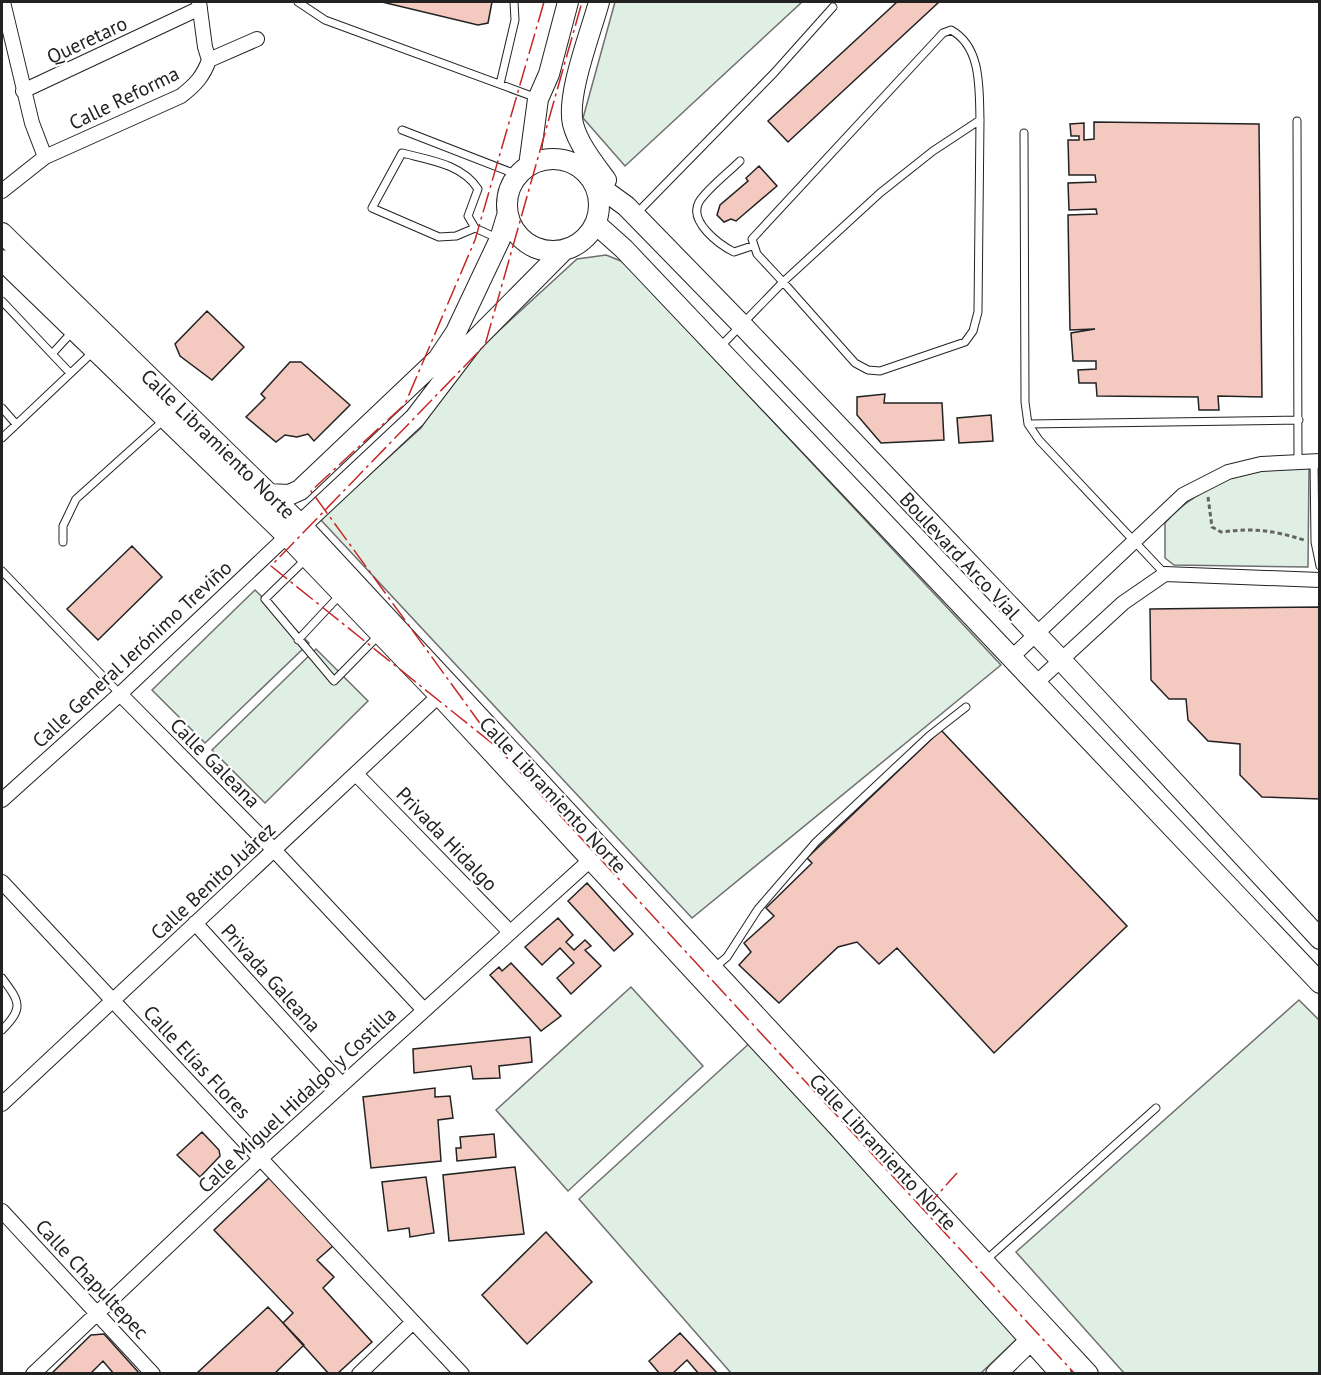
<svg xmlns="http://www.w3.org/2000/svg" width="1321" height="1375" font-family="'PT Sans',sans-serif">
	<rect width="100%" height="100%" fill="#fff"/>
	<!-- green -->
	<path fill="#e0efe3" stroke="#6f6f6f" stroke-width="1.5" d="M615,2H802L625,166L583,118Z
		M606,255L621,261L633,272L1001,665L692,918L320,519L421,428L458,368L577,259Z
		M1262,467H1309L1308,567L1174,565L1165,558V523C1190,494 1225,478 1262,467Z
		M255,590L309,643L205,743L152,690Z
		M316,649L368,701L265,803L212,750Z
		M631,987L703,1066L568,1191L496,1110Z
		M1299,1000L1319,1020V1373H1124L1016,1252Z
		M753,1040L1023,1333L981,1373H731L579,1199Z"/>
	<!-- building -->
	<path fill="#f3c9c0" stroke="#222" stroke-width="1.5" d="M382,2H492L488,23L478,25Z
		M897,2H939L788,142L768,121Z
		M1094,122L1259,124L1262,397L1218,396L1219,410H1199L1198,397L1097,396L1096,383H1079L1078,370L1096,369V361H1073L1071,333L1095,329L1070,330L1068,215L1097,214L1096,209L1069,210L1068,183L1096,182L1095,175H1069L1068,140H1079V136H1071L1070,124L1084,123V140L1094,139Z
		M759,166L777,186L736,221L731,219L724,222L717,215L720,205L748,181L746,178Z
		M207,311L244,347L212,380L180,356L175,344Z
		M290,362H301L350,405L314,441L308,434L297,437L285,435L276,442L246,417L265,398L261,394Z
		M885,394L884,403H942L944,440L881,443L857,415V397Z
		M991,415L993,441L959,443L957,418Z
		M132,546L162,577L98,640L67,609Z
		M1320,607V799L1262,797L1240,775V744L1208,741L1188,720L1186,699H1169L1151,680L1150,609Z
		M941,730L1127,926L994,1053L897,948L879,964L857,942L838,947L779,1003L739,965L751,952L744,943L774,916L766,908L812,863L807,858Z
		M587,883L633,934L614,951L568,901Z
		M558,918L573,935L566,942L574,950L585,940L591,946L585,950L601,966L571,994L557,978L574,963L560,948L542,965L525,947Z
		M511,963L561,1016L541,1031L490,975L499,967L502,971Z
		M530,1037L532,1062L499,1066L500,1078L473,1079L471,1066L414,1073L413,1049Z
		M435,1088V1097L450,1096L453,1118L438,1120L441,1161L371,1168L363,1097Z
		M202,1132L219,1150L220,1156L200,1177L177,1155Z
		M494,1134L496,1157L457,1161L456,1148H461L460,1137Z
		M515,1167L524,1234L449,1241L443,1175Z
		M271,1176L333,1246L317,1260L334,1277L323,1288L372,1342L337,1374H329L283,1323L293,1313L214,1230Z
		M426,1177L434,1233L410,1237L409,1228L388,1231L382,1182Z
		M546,1232L592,1282L527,1344L482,1295Z
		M268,1307L304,1345L274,1374H196Z
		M680,1333L718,1374H699L687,1360L672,1374H660L649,1361Z
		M104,1334L140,1374H114L103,1361L90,1374H51L91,1335Z"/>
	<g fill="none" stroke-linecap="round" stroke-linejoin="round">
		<!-- lane casing -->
		<g stroke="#222" stroke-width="9">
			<path id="lane" d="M298,2L325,20L537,98
				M500,84L515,20L514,2
				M1297,121L1298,462
				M402,130L518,175
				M1024,133L1025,402L1028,424L1039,440L1165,574
				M740,161C729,172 707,189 699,202C688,222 720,245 734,252L752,246
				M636,214L774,73L833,7
				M475,228L456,236L439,237L372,208L402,153C429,160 462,164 478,189L468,216L475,228L497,238
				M2,301L70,373
				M719,348L783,282L757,254L752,239L943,33L951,30C982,47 979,89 980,120L978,312L973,331L965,342L880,371L868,370L855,363L783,282L880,193L933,151L980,120
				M52,354L73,331
				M2,408L16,424
				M1028,424L1299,420
				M2,438L93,352
				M1314,461L1315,542L1320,566
				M63,542V526L76,499L164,420
				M307,558L265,599L334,681L380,634
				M2,571L120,694
				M298,640L341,594
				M715,967L727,957L758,909L816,842L929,736L966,707
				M2,978C20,1002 24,1008 2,1030
				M986,1260L1156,1108"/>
		</g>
		<!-- street casing -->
		<g stroke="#222" stroke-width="16">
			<path id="street" d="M3,2L32,123L45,157
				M199,2L205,47L209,60
				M23,91L200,8
				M2,191L45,157L181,96C195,85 203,77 209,60L257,39
				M1012,657L1183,495L1228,472L1261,464L1320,461
				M1037,682L1123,603L1165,574L1320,580
				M120,694L275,851L424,1010
				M356,774L510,932
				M2,800L120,694L287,536
				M2,882L462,1374
				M195,923L342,1085
				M2,1104L445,690
				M2,1211L153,1374
				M33,1374L260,1159L597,854
				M359,1374L413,1322"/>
		</g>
		<!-- secondary casing -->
		<g stroke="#222" stroke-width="22">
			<path id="secondary" d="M599,2C591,32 566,95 573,124C578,144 594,164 606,180
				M507 205a46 46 0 1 1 92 0a46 46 0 1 1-92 0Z
				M529,166L538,99L549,74L568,2
				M593,182L626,206L742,325L1061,660L1320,939
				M596,224L624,249L1320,983
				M2,233L301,525L1088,1374
				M2,260L287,536L440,696L843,1132L1061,1374
				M268,494L289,495L300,490L438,359L456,332L500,239L507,216
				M301,525L415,418L473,342L563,251
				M996,1374L1039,1332"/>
		</g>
		<!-- path -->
		<path stroke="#646464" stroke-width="3" stroke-dasharray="4.5 3" stroke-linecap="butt" d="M1208,497L1212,527L1221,532C1254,528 1272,530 1304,540"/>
		<!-- lane -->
		<use href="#lane" stroke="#fff" stroke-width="7"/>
		<!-- street -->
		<use href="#street" stroke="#fff" stroke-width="14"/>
		<!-- secondary -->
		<use href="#secondary" stroke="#fff" stroke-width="20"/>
		<!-- power -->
		<path stroke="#c62828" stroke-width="1.5" stroke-dasharray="21 4.5 3 4.5" stroke-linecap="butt" d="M544,2L475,240L405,404L311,491L498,748L1075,1374
			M493,744L271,566L485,345L582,2
			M924,1210L957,1173"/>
	</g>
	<g text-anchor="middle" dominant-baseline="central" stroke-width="4.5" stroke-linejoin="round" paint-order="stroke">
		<!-- street labels -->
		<g font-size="20" fill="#222" stroke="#fff">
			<text transform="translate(87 40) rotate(-25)">Queretaro</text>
			<text transform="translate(124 98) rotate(-26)">Calle Reforma</text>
			<text transform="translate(218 444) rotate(44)">Calle Libramiento Norte</text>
			<text transform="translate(960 556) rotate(47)">Boulevard Arco Vial</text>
			<text transform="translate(132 654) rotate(-43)">Calle General Jerónimo Treviño</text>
			<text transform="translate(215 763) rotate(45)">Calle Galeana</text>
			<text transform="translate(553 795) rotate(47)">Calle Libramiento Norte</text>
			<text transform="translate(447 839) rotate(46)">Privada Hidalgo</text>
			<text transform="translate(213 881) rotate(-43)">Calle Benito Juárez</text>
			<text transform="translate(271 978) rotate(48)">Privada Galeana</text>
			<text transform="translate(197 1062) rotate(47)">Calle Elías Flores</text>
			<text transform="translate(297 1100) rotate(-43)">Calle Miguel Hidalgo y Costilla</text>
			<text transform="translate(883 1152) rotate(47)">Calle Libramiento Norte</text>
			<text transform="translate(92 1279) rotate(47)">Calle Chapultepec</text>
		</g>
	</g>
	<!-- border -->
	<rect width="1321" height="1375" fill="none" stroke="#222222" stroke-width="6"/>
</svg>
